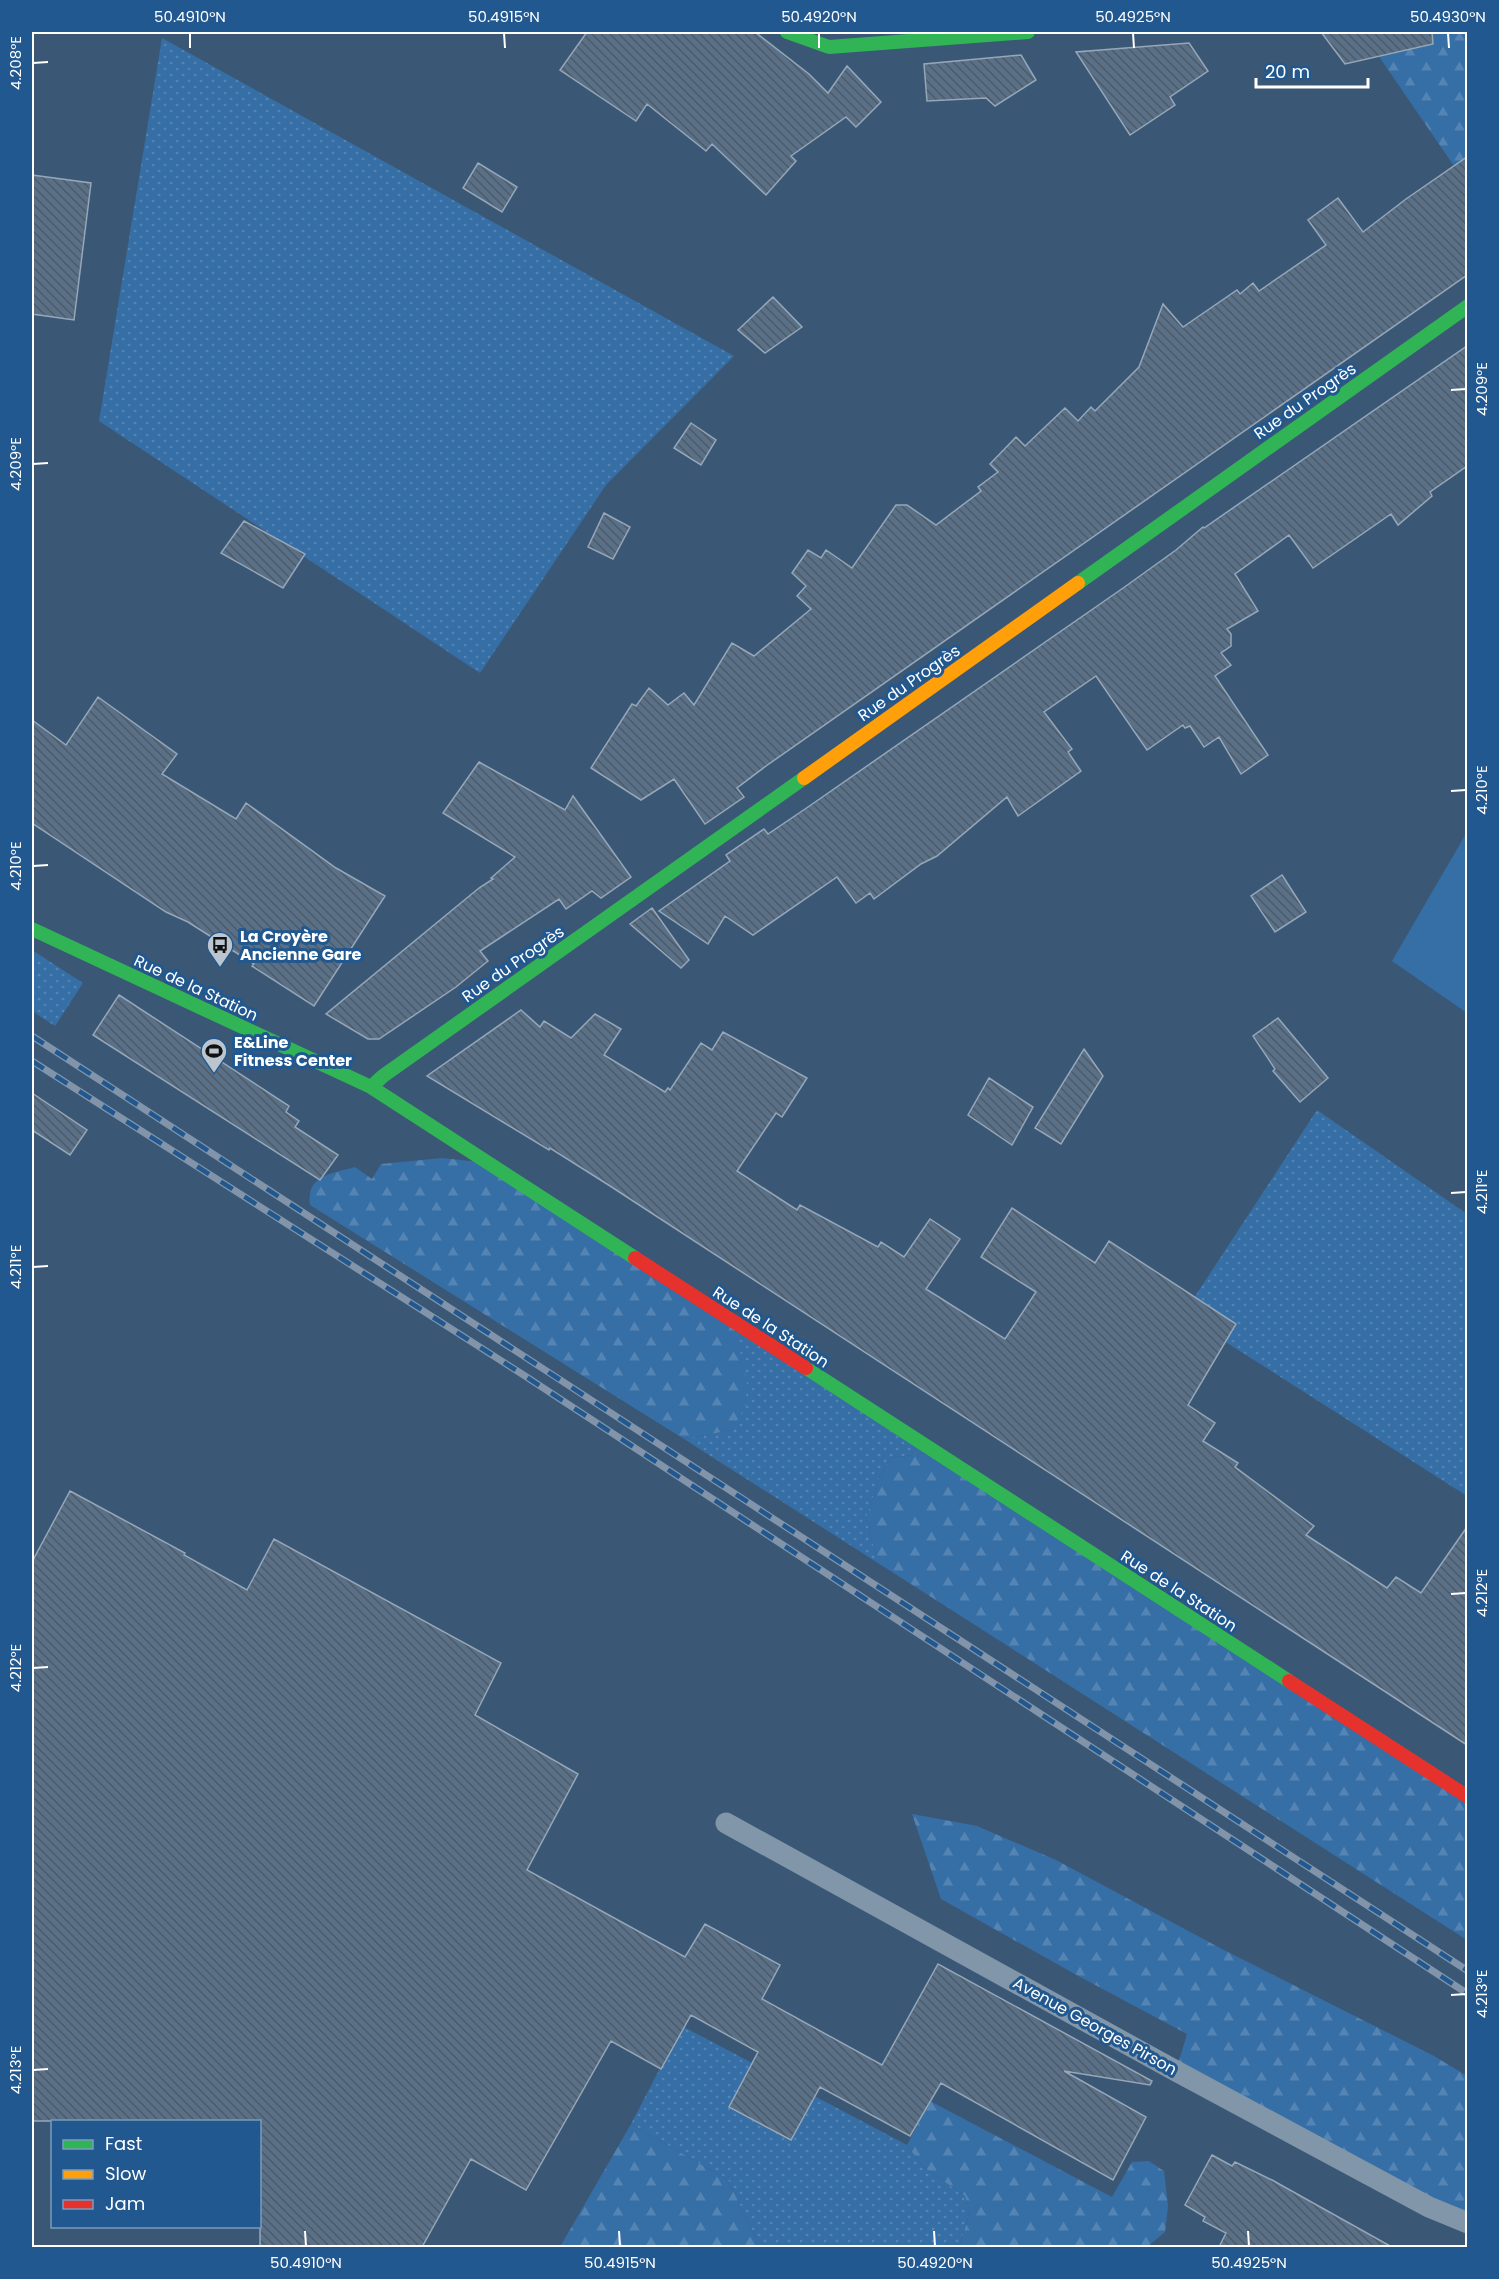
<svg xmlns="http://www.w3.org/2000/svg" width="1499" height="2279" font-family="Poppins,sans-serif">
	<defs>
		<pattern id="grass-dots" width="8" height="8" patternUnits="userSpaceOnUse" patternTransform="scale(1.5)"><rect width="8" height="8" fill="#366ea6"/><path d="M2 2h.1M6 6h.1" fill="none" stroke="#5484b3" stroke-width="1.8" stroke-linecap="round"/></pattern>
		<pattern id="forest-firs" width="22" height="20" patternUnits="userSpaceOnUse" patternTransform="scale(1.5)"><rect width="22" height="20" fill="#366ea6"/><path d="M5 1l3.5 6h-7zM16 11l3.5 6h-7z" fill="#5484b3"/></pattern>
		<pattern id="building-back-hatch" width="6" height="6" patternUnits="userSpaceOnUse" patternTransform="scale(1.5)"><rect width="6" height="6" fill="#587088"/><path d="M-1 5l2 2M0 0l6 6M5-1l2 2" fill="none" stroke="#515a64"/></pattern>
	</defs>
	<rect width="100%" height="100%" fill="#3a5876"/>
	<!-- grass -->
	<path fill="url(#grass-dots)" d="M162,38L734,356L606,485L480,673L99,421Z
		M32,950L83,983L55,1026L32,1011Z
		M1317,1110L1467,1214V1496L1221,1339L1192,1301Z
		M733,1322L934,1452L890,1458L879,1478L866,1519L878,1563L684,1439L732,1430Z
		M682,2026L907,2145L922,2166L965,2196L970,2211L959,2247H758L754,2234L728,2180L631,2124Z"/>
	<!-- forest -->
	<path fill="url(#forest-firs)" d="M1374,32H1467V185L1378,55L1370,40Z
		M442,1158L488,1163L733,1322L747,1380L746,1405L732,1430L684,1439L310,1205C306,1175 331,1174 355,1167L372,1179L381,1164Z
		M934,1452L1467,1797V1940L878,1563L866,1519L879,1478L890,1458Z
		M912,1814L977,1826L1056,1860L1222,1949L1434,2056L1467,2076V2223L1176,2071L1187,2034L1082,1978L941,1899Z
		M930,2101L1112,2197L1132,2162L1149,2161L1164,2171L1168,2206L1165,2232L1147,2247H959L970,2212L965,2196L922,2166L907,2145Z
		M631,2124L728,2180L754,2234L758,2247H560Z"/>
	<!-- green -->
	<path fill="#366ea6" d="M1467,832L1468,1013H1467L1392,961Z"/>
	<!-- building -->
	<path fill="url(#building-back-hatch)" stroke="#96a7b8" stroke-width="1.5" d="M587,32H755L809,74L828,93L847,66L881,102L856,127L846,117L791,156L796,161L766,195L712,144L706,151L647,104L636,121L560,70Z
		M1321,32H1432L1433,44L1345,64Z
		M1189,43L1208,71L1170,97L1175,105L1130,135L1076,52Z
		M1021,55L1036,80L995,106L986,98L927,101L924,64Z
		M1467,157V275L766,766L737,788L744,797L705,824L674,779L641,800L591,768L632,704L636,706L649,688L668,705L684,693L694,705L732,643L754,656L811,609L797,596L806,586L792,573L808,550L821,558L826,550L852,568L896,505H907L936,525L981,491L978,487L998,472L990,464L1016,437L1025,446L1065,408L1078,421L1091,407L1095,411L1139,367L1163,304L1183,327L1237,290L1240,294L1253,283L1259,291L1326,245L1308,220L1338,198L1363,232L1406,199Z
		M478,163L517,187L502,212L463,188Z
		M32,175L91,183L74,320L32,314Z
		M773,297L802,327L765,353L738,330Z
		M1467,346V466L1430,492L1432,496L1398,525L1391,514L1313,568L1289,535L1235,574L1258,611L1227,629L1231,634V646L1221,653L1231,665L1215,676L1268,755L1241,774L1219,737L1204,747L1190,726L1185,728L1183,725L1147,750L1096,676L1044,712L1072,749L1068,752L1081,771L1018,816L1007,797L937,856L921,864L874,899L870,893L856,903L837,877L753,935L725,916L708,944L659,911L730,861L726,855L764,829L768,834L808,807L1126,586L1176,550L1203,527L1204,528Z
		M691,423L716,440L701,465L674,448Z
		M604,513L630,527L613,559L588,547Z
		M244,521L305,554L283,588L221,553Z
		M98,697L177,754L162,774L236,819L246,803L336,868L385,896L314,1006L252,966L254,964L188,922L166,912L32,823V720L66,745Z
		M479,762L565,810L573,796L631,877L601,898L592,891L566,909L559,899L480,951L488,961L456,987L379,1039H368L326,1014L479,888L493,879L491,878L515,857L443,813Z
		M1282,875L1306,912L1275,932L1251,896Z
		M652,908L689,960L681,968L630,924Z
		M119,995L289,1106L286,1112L299,1121L295,1127L338,1155L320,1180L93,1035Z
		M521,1010L540,1027L544,1021L571,1038L595,1014L621,1029L604,1055L665,1092L668,1088L670,1090L701,1043L712,1050L723,1032L807,1078L782,1117L776,1113L737,1171L797,1210L800,1205L878,1247L881,1242L904,1257L930,1219L960,1239L926,1289L1005,1339L1036,1292L981,1257L1012,1208L1095,1263L1109,1241L1236,1324L1188,1405L1215,1423L1203,1441L1238,1463L1235,1467L1314,1526L1306,1535L1387,1588L1396,1577L1421,1593L1467,1527V1745L607,1184L550,1148L549,1150L427,1076Z
		M1278,1018L1328,1078L1300,1102L1273,1071L1275,1069L1253,1036Z
		M1084,1049L1103,1076L1061,1144L1035,1128Z
		M989,1078L1033,1107L1012,1145L968,1115Z
		M32,1093L87,1130L70,1155L32,1130Z
		M70,1491L185,1553L184,1555L247,1590L274,1539L501,1663L475,1715L578,1774L527,1870L685,1957L705,1924L780,1965L762,1999L882,2065L938,1964L1152,2081L1150,2085L1064,2071L1146,2117L1113,2180L941,2083L910,2136L820,2087L791,2140L729,2107L758,2052L691,2015L661,2069L611,2041L526,2190L471,2159L422,2247H260V2121H32V1562Z
		M1212,2155L1232,2166L1235,2162L1272,2180L1392,2247H1219L1226,2233L1203,2221L1205,2217L1185,2205Z"/>
	<g fill="none" stroke-linecap="round" stroke-linejoin="round">
		<!-- lane -->
		<path stroke="#8196a9" stroke-width="21" d="M726,1823L1176,2071L1429,2207L1468,2223"/>
		<!-- fast -->
		<path stroke="#30b455" stroke-width="14" d="M787,32L829,47L1028,32
			M1078,583L1468,306
			M32,929L371,1087L635,1258
			M371,1087L383,1076L804,778
			M806,1368L1289,1681"/>
		<!-- slow -->
		<path stroke="#ff9f0a" stroke-width="14" d="M804,778L1078,583"/>
		<!-- jam -->
		<path stroke="#e5322d" stroke-width="14" d="M635,1258L806,1368
			M1289,1681L1468,1797"/>
		<!-- rail casing -->
		<g stroke="#8194a9" stroke-width="7">
			<path id="rail" d="M32,1036L1468,1971
				M32,1061L522,1374L1468,1994"/>
		</g>
		<!-- rail -->
		<use href="#rail" stroke="#21588f" stroke-width="4.5" stroke-dasharray="14" stroke-linecap="butt"/>
	</g>
	<!-- ticks -->
	<path fill="none" stroke="#fff" stroke-width="2" d="M190,33V48M504,33L505,48M819,33V48M1133,33L1134,48M1448,33L1449,48M33,63L48,62M1451,390L1466,389M33,464L48,463M1451,791L1466,790M33,866L48,865M1451,1193L1466,1192M33,1267L48,1266M1451,1594L1466,1593M33,1668L48,1667M1451,1995L1466,1994M33,2070L48,2069M305,2231L306,2246M619,2231L620,2246M934,2231L935,2246M1248,2231L1249,2246"/>
	<!-- icons -->
	<defs>
		<g id="bus-pin" transform="scale(1.35)"><path d="M0 17L-7.5 6A9.5 9.5 0 1 1 7.5 6Z" fill="#bac5cf" stroke="#21588f"/><path d="M-5-6H5V4H4V6H2V4H-2V6H-4V4H-5ZM-3.5-4V0h7V-4ZM-3.5 1.2v1.5H-2V1.2ZM2 1.2v1.5H3.5V1.2Z" fill="#111"/></g>
		<g id="stadium-pin" transform="scale(1.35)"><path d="M0 17L-7.5 6A9.5 9.5 0 1 1 7.5 6Z" fill="#bac5cf" stroke="#21588f"/><path d="M0-5a6.5 5 0 1 0 0 10a6.5 5 0 1 0 0-10ZM-3.5-1.8h7v3.6h-7Z" fill="#111"/></g>
	</defs>
	<g fill-rule="evenodd">
		<use href="#bus-pin" x="220" y="945"/>
		<use href="#stadium-pin" x="214" y="1051"/>
	</g>
	<g text-anchor="middle" dominant-baseline="central" stroke-width="6" stroke-linejoin="round" paint-order="stroke">
		<!-- street labels -->
		<g font-size="16" fill="#fff" stroke="#21588f">
			<text transform="translate(1305 401) rotate(-35)">Rue du Progrès</text>
			<text transform="translate(909 683) rotate(-35)">Rue du Progrès</text>
			<text transform="translate(513 964) rotate(-35)">Rue du Progrès</text>
			<text transform="translate(196 988) rotate(25)">Rue de la Station</text>
			<text transform="translate(771 1327) rotate(33)">Rue de la Station</text>
			<text transform="translate(1179 1591) rotate(33)">Rue de la Station</text>
			<text transform="translate(1095 2026) rotate(29)">Avenue Georges Pirson</text>
		</g>
		<!-- poi labels -->
		<g font-size="16" font-weight="bold" fill="#fff" stroke="#21588f" text-anchor="start">
			<text x="240" y="936">La Croyère<tspan x="240" dy="18">Ancienne Gare</tspan></text>
			<text x="234" y="1042">E&amp;Line<tspan x="234" dy="18">Fitness Center</tspan></text>
		</g>
	</g>
	<!-- border -->
	<rect width="1499" height="2279" fill="none" stroke="#21588f" stroke-width="66"/>
	<!-- legend -->
	<rect x="51" y="2120" width="210" height="108" fill="#21588f" stroke="#7a9bbc" stroke-width="1.5"/>
	<rect x="63" y="2140" width="30" height="9" fill="#30b455" stroke="#7a9bbc" stroke-width="1.5"/>
	<text x="105" y="2150" font-size="18" fill="#ffffff">Fast</text>
	<rect x="63" y="2170" width="30" height="9" fill="#ff9f0a" stroke="#7a9bbc" stroke-width="1.5"/>
	<text x="105" y="2180" font-size="18" fill="#ffffff">Slow</text>
	<rect x="63" y="2200" width="30" height="9" fill="#e5322d" stroke="#7a9bbc" stroke-width="1.5"/>
	<text x="105" y="2210" font-size="18" fill="#ffffff">Jam</text>
	<!-- scale -->
	<path d="M1256 78v9h112v-9" fill="none" stroke="#ffffff" stroke-width="3"/>
	<text x="1265" y="78" font-size="18" fill="#ffffff" stroke="#21588f" stroke-width="4.5" paint-order="stroke">20 m</text>
	<rect x="33" y="33" width="1433" height="2213" fill="none" stroke="#fff" stroke-width="2"/>
	<g font-size="15" text-anchor="middle" fill="#fff">
		<text x="190" y="22">50.4910°N</text>
		<text x="504" y="22">50.4915°N</text>
		<text x="819" y="22">50.4920°N</text>
		<text x="1133" y="22">50.4925°N</text>
		<text x="1448" y="22">50.4930°N</text>
		<text transform="translate(16 63) rotate(-90)" y="5">4.208°E</text>
		<text transform="translate(1482 389) rotate(-90)" y="5">4.209°E</text>
		<text transform="translate(16 464) rotate(-90)" y="5">4.209°E</text>
		<text transform="translate(1482 790) rotate(-90)" y="5">4.210°E</text>
		<text transform="translate(16 866) rotate(-90)" y="5">4.210°E</text>
		<text transform="translate(1482 1192) rotate(-90)" y="5">4.211°E</text>
		<text transform="translate(16 1267) rotate(-90)" y="5">4.211°E</text>
		<text transform="translate(1482 1593) rotate(-90)" y="5">4.212°E</text>
		<text transform="translate(16 1668) rotate(-90)" y="5">4.212°E</text>
		<text transform="translate(1482 1994) rotate(-90)" y="5">4.213°E</text>
		<text transform="translate(16 2070) rotate(-90)" y="5">4.213°E</text>
		<text x="306" y="2268">50.4910°N</text>
		<text x="620" y="2268">50.4915°N</text>
		<text x="935" y="2268">50.4920°N</text>
		<text x="1249" y="2268">50.4925°N</text>
	</g>
</svg>
